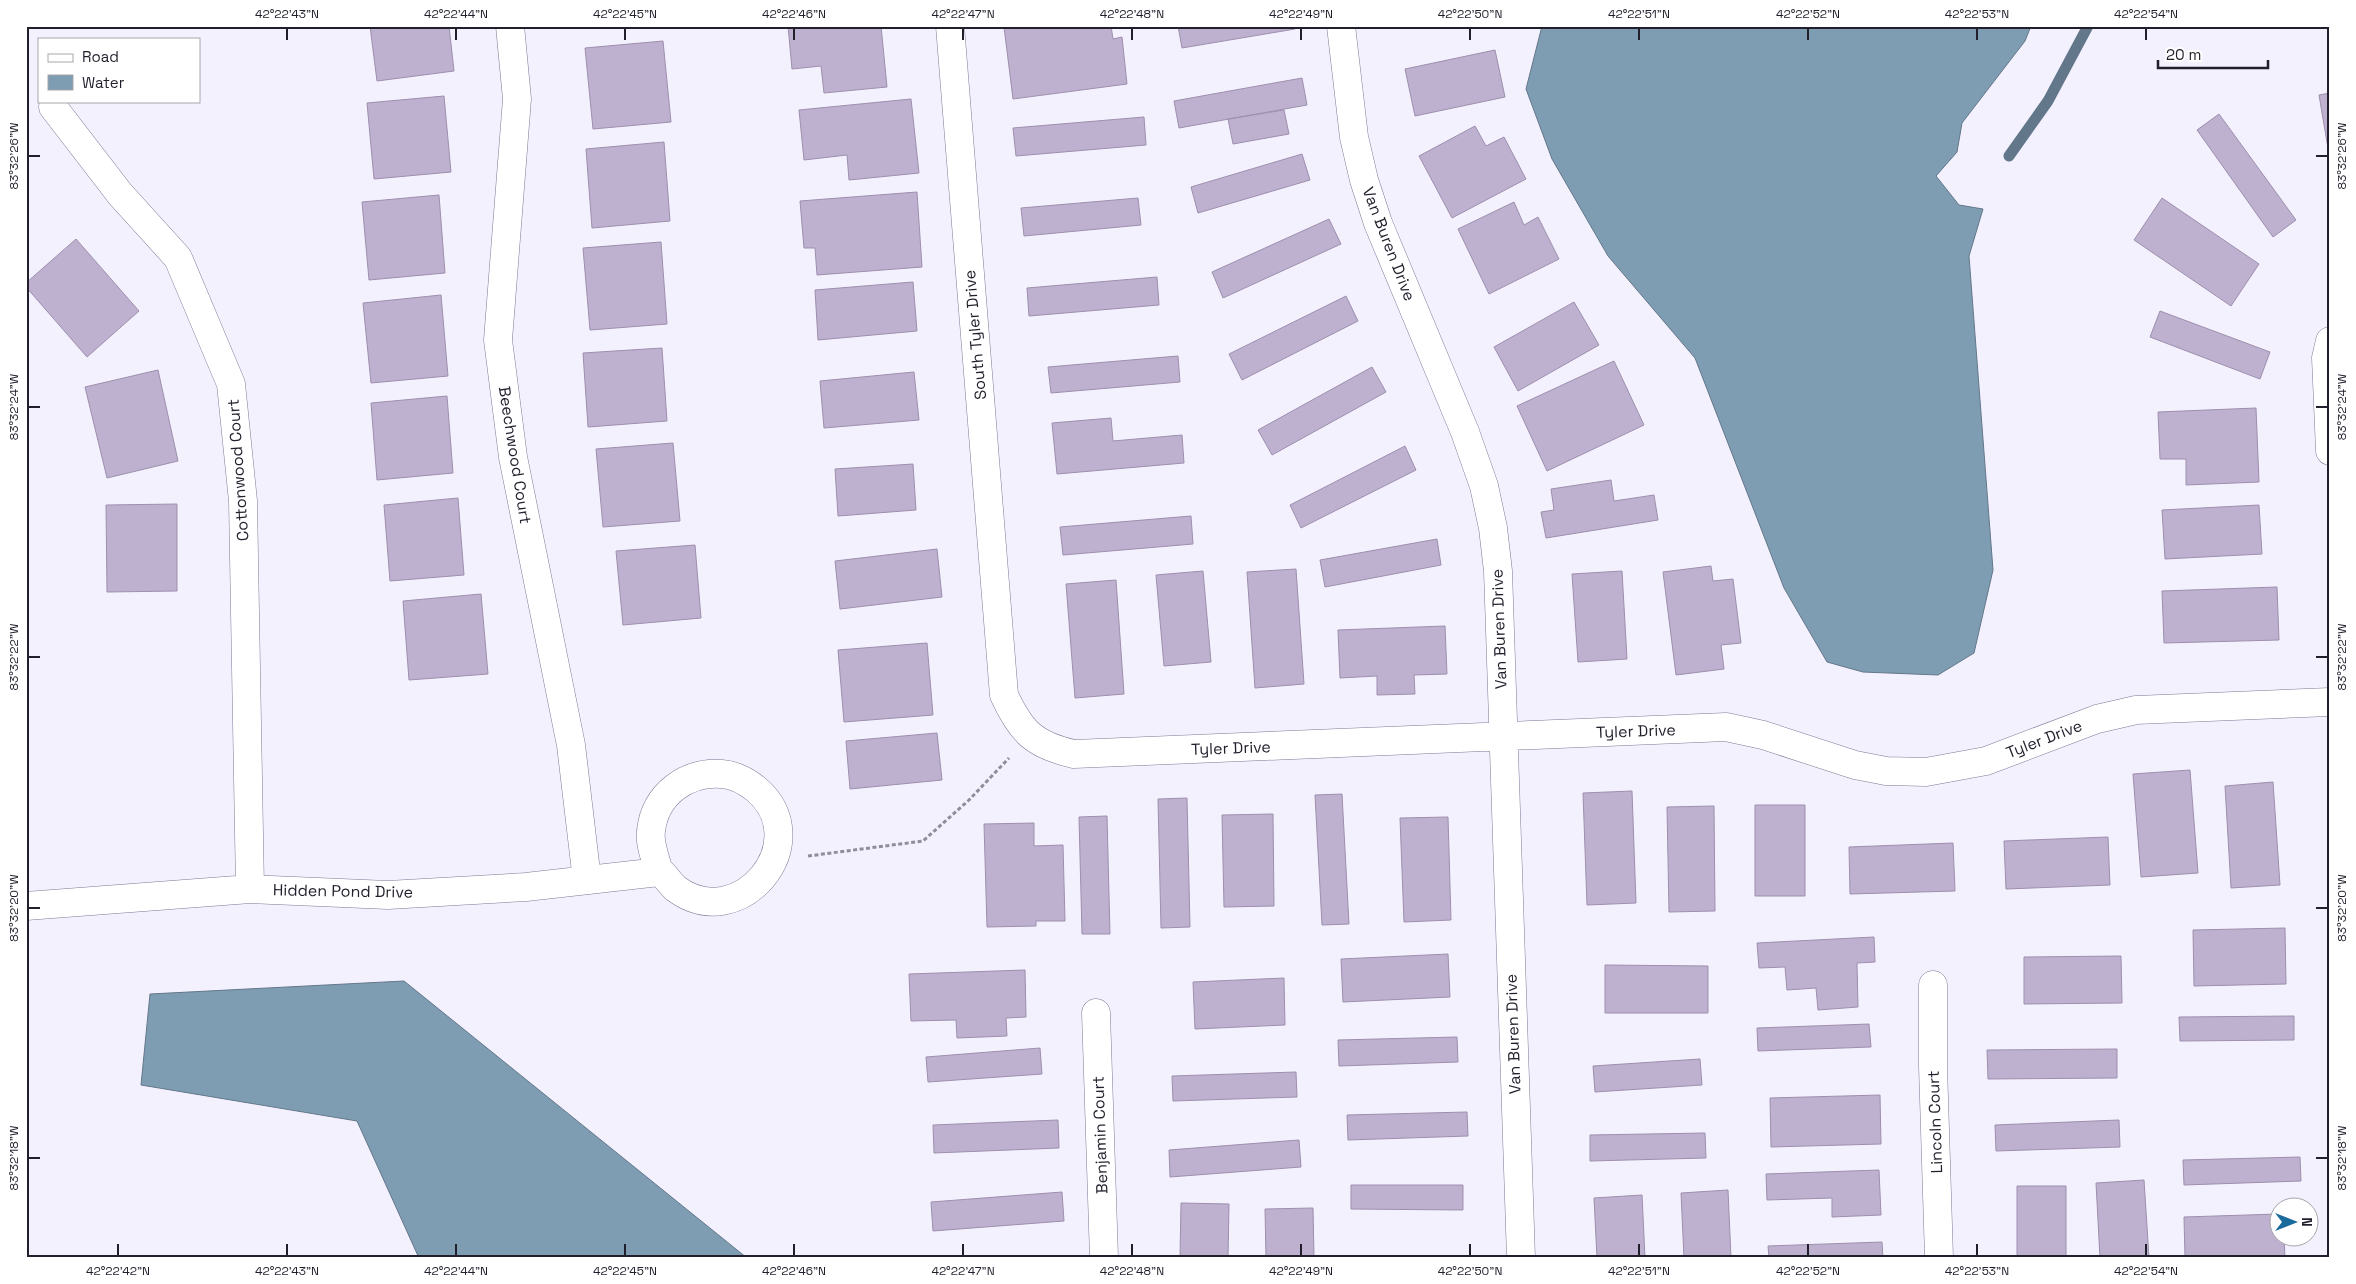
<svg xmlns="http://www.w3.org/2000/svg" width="2356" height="1284" font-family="'Space Grotesk',sans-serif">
	<rect width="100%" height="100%" fill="#f4f1ff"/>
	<!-- water -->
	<path fill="#7f9db2" stroke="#63778a" d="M1542,26H2031L2025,41L1962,123L1957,152L1936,176L1959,205L1983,209L1969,256L1993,570L1974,653L1938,675L1863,672L1827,662L1784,588L1695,358L1608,256L1552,159L1526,89Z
		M404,981L747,1258H419L357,1121L141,1085L150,994Z"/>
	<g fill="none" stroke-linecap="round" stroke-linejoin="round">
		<!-- stream -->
		<path stroke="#63778a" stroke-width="11" d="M2009,156L2048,101L2088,26"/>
	</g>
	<!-- building -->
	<path fill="#beb1d0" stroke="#9d8fad" d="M370,26H449L454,71L377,81Z
		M788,26H881L887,87L824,93L821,66L792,69Z
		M1013,26H1111L1113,39L1122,37L1127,84L1013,99L1004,27Z
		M1178,26H1295V29L1182,48Z
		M663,41L671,122L593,129L585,48Z
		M1495,50L1505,97L1415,116L1405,69Z
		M1302,78L1307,105L1179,128L1174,101Z
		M2330,93V160L2319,95Z
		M444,96L451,172L374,179L367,103Z
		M911,99L919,173L849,180L847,155L804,160L799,110Z
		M1284,110L1289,134L1233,144L1228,119Z
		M2219,114L2296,220L2273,237L2197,130Z
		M1144,117L1146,145L1016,156L1013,128Z
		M1475,126L1486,146L1504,137L1526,179L1452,218L1419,156Z
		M664,142L670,221L592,228L586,149Z
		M1302,154L1310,180L1198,213L1191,187Z
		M917,192L922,267L817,275L815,248H804L800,201Z
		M439,195L445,273L369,280L362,202Z
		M1138,198L1141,225L1024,236L1021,208Z
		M2162,198L2259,264L2231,306L2134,240Z
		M1514,202L1524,225L1538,217L1559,259L1489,294L1458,229Z
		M1329,219L1341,244L1223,298L1212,272Z
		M76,239L139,311L87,357L26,287V283Z
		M661,242L667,324L590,330L583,248Z
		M1157,277L1159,305L1029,316L1027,288Z
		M913,282L917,331L818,340L815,290Z
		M441,295L448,376L371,383L363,303Z
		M1346,296L1358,321L1242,380L1229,354Z
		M1574,302L1599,345L1518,391L1494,347Z
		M2160,311L2270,352L2260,379L2150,337Z
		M662,348L667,421L588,427L583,353Z
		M1178,356L1180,382L1051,393L1048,367Z
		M1614,361L1644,425L1547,471L1517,406Z
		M1372,367L1386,392L1272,455L1258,430Z
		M158,370L178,461L107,478L85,387Z
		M914,372L919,420L824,428L820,381Z
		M447,396L453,473L377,480L371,403Z
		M2256,408L2259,482L2186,485V459H2160L2158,412Z
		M1111,418L1113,441L1182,435L1184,463L1057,474L1052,423Z
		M673,443L680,521L603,527L596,449Z
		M1405,446L1416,470L1301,528L1290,505Z
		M913,464L916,510L838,516L835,469Z
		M1611,480L1614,501L1654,495L1658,520L1546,538L1541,512L1554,510L1551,489Z
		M458,498L464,575L390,581L384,505Z
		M177,504V591L107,592L106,505Z
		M2259,505L2262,554L2165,559L2162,510Z
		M1191,516L1193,544L1063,555L1060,527Z
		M1437,539L1441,565L1325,587L1320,560Z
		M695,545L701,618L623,625L616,551Z
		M937,549L942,597L840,609L835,561Z
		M1711,566L1713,581L1733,579L1741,643L1721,645L1724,669L1676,675L1663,572Z
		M1296,569L1304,684L1255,688L1247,572Z
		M1203,571L1211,662L1164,666L1156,575Z
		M1622,571L1627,659L1578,662L1572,574Z
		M1116,580L1124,694L1075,698L1066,584Z
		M2277,587L2279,640L2164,643L2162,591Z
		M481,594L488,674L409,680L403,601Z
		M1445,626L1447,674L1414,675L1415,694L1377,695V676L1340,678L1338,630Z
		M927,643L933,715L844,722L838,650Z
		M937,733L942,780L850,789L846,741Z
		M2190,770L2198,873L2141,877L2133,774Z
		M2273,782L2280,885L2231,888L2225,786Z
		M1632,791L1636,903L1587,905L1583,793Z
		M1342,794L1349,924L1322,925L1315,795Z
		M1187,798L1190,927L1161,928L1158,799Z
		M1755,805H1805V896H1755Z
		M1714,806L1715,911L1669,912L1667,807Z
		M1273,814L1274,906L1224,907L1222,815Z
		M1107,816L1110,934H1082L1079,817Z
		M1448,817L1451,920L1404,922L1400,818Z
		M1034,823V846L1063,845L1065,921H1036V926L987,927L984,824Z
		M2108,837L2110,885L2006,889L2004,841Z
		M1953,843L1955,891L1850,894L1849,847Z
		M2285,928L2286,984L2194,986L2193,930Z
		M1874,937L1875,962L1857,963L1858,1007L1818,1010L1816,988L1787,990L1785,967L1759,968L1757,943Z
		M1448,954L1450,997L1343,1002L1341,959Z
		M2121,956L2122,1003L2024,1004V957Z
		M1605,965L1708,966V1013H1605Z
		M1025,970L1026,1017L1006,1018L1007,1036L957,1038L956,1020L911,1021L909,974Z
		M1284,978L1285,1025L1195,1029L1193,982Z
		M2294,1016V1040L2180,1041L2179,1017Z
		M1869,1024L1871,1047L1758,1051L1757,1028Z
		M1457,1037L1458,1062L1339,1066L1338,1040Z
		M1040,1048L1042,1074L928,1082L926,1057Z
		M2117,1049V1078L1988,1079L1987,1050Z
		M1700,1059L1702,1085L1595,1092L1593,1066Z
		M1296,1072L1297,1097L1173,1101L1172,1076Z
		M1880,1095L1881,1144L1771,1147L1770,1098Z
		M1467,1112L1468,1136L1348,1140L1347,1115Z
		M1058,1120L1059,1148L934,1153L933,1125Z
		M2119,1120L2120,1147L1996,1151L1995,1125Z
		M1705,1133L1706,1158L1590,1161V1135Z
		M1299,1140L1301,1167L1170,1177L1169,1150Z
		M2300,1157L2301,1181L2184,1185L2183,1160Z
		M1879,1170L1881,1215L1832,1217V1198L1767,1200L1766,1174Z
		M2144,1180L2149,1258H2100L2096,1183Z
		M1351,1185H1463V1210L1351,1209Z
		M2017,1186H2066V1258H2017Z
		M1728,1190L1731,1258H1684L1681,1193Z
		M1062,1192L1064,1221L933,1231L931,1202Z
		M1642,1195L1645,1258H1597L1594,1198Z
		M1181,1203L1229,1204L1228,1258H1180Z
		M1313,1208L1314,1258H1266L1265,1209Z
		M2278,1214V1236H2284L2285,1258H2185L2184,1217Z
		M1882,1242L1883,1258H1769L1768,1246Z"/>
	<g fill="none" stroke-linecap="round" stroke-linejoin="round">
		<!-- minor casing -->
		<g stroke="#7f7896" stroke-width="29">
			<path id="minor" d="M510,26L517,99L498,340L513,457L571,745L587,880
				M950,26L1004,695C1021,732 1034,745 1074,754L1726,727L1763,735L1855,765L1886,771L1926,772L1986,761L2097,719L2136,710L2330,702
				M1341,26L1354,137L1364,180L1378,223L1465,432L1484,486L1493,528L1498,571L1521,1258
				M53,107L120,194L178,258L231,384L243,501L250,889
				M2330,341L2326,358L2330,451
				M26,906L250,889L388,895L526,887L659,872L660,871C665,876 670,883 675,888C739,937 818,842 756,789C746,781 736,775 722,774C687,771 655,794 651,831C649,843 656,860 659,872
				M1933,985V1066L1939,1258
				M1096,1013L1104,1258"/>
		</g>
		<!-- path -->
		<path stroke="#908d9a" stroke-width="3" stroke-dasharray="4 2.5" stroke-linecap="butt" d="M808,856L923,841L969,800L1009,758"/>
		<!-- minor -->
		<use href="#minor" stroke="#fff" stroke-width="28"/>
	</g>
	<!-- ticks -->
	<path fill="none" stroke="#221f2c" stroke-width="2" d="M287,28V40M456,28V40M625,28V40M794,28V40M963,28V40M1132,28V40M1301,28V40M1470,28V40M1639,28V40M1808,28V40M1977,28V40M2146,28V40M28,156H40M2316,156H2328M28,407H40M2316,407H2328M28,657H40M2316,657H2328M28,908H40M2316,908H2328M28,1158H40M2316,1158H2328M118,1244V1256M287,1244V1256M456,1244V1256M625,1244V1256M794,1244V1256M963,1244V1256M1132,1244V1256M1301,1244V1256M1470,1244V1256M1639,1244V1256M1808,1244V1256M1977,1244V1256M2146,1244V1256"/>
	<g text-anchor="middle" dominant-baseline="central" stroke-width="4" stroke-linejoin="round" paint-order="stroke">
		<!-- street labels -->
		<g font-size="16" fill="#221f2c" stroke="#fff">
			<text transform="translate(1389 244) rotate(69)">Van Buren Drive</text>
			<text transform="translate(975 335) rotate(-95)">South Tyler Drive</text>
			<text transform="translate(515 455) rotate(81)">Beechwood Court</text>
			<text transform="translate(238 470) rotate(-94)">Cottonwood Court</text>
			<text transform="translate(1499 629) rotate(-92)">Van Buren Drive</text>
			<text transform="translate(1636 731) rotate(-2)">Tyler Drive</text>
			<text transform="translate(2044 739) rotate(-21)">Tyler Drive</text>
			<text transform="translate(1231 748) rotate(-2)">Tyler Drive</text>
			<text transform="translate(343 891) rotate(1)">Hidden Pond Drive</text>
			<text transform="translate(1513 1034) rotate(-92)">Van Buren Drive</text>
			<text transform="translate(1935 1122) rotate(-92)">Lincoln Court</text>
			<text transform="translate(1100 1135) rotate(-92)">Benjamin Court</text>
		</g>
	</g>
	<!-- border -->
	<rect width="2356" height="1284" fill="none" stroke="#ffffff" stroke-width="55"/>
	<!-- legend -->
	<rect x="38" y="38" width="162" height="65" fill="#ffffff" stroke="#a7a5ab"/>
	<rect x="48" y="54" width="25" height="8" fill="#ffffff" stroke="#a7a5ab"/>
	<text x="82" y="62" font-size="15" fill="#221f2c">Road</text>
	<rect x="48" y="75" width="25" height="15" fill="#7f9db2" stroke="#a7a5ab"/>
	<text x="82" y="88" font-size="15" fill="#221f2c">Water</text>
	<!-- north arrow -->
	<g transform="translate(2294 1222) rotate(90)"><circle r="24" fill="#ffffff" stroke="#a7a5ab"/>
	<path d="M0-4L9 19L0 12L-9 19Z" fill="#1a6a9c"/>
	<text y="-8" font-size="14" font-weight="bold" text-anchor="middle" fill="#221f2c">N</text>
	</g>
	<!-- scale -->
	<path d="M2158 60v8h110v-8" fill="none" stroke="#221f2c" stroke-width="2.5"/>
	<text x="2166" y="60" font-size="15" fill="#221f2c" stroke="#ffffff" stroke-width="4" paint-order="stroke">20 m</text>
	<rect x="28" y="28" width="2300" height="1228" fill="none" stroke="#221f2c" stroke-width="2"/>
	<g font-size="12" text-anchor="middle" fill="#221f2c">
		<text x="287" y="18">42°22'43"N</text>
		<text x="456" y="18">42°22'44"N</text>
		<text x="625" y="18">42°22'45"N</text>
		<text x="794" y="18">42°22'46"N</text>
		<text x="963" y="18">42°22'47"N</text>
		<text x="1132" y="18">42°22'48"N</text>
		<text x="1301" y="18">42°22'49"N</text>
		<text x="1470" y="18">42°22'50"N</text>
		<text x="1639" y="18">42°22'51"N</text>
		<text x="1808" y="18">42°22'52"N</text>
		<text x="1977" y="18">42°22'53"N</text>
		<text x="2146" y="18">42°22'54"N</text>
		<text transform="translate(2342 156) rotate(-90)" y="4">83°32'26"W</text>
		<text transform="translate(14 156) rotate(-90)" y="4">83°32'26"W</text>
		<text transform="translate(2342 407) rotate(-90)" y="4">83°32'24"W</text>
		<text transform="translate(14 407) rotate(-90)" y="4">83°32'24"W</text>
		<text transform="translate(2342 657) rotate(-90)" y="4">83°32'22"W</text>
		<text transform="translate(14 657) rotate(-90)" y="4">83°32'22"W</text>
		<text transform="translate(14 908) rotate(-90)" y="4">83°32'20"W</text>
		<text transform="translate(2342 908) rotate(-90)" y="4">83°32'20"W</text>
		<text transform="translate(2342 1158) rotate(-90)" y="4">83°32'18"W</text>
		<text transform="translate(14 1158) rotate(-90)" y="4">83°32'18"W</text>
		<text x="118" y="1275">42°22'42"N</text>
		<text x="287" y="1275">42°22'43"N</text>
		<text x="456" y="1275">42°22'44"N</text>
		<text x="625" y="1275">42°22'45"N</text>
		<text x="794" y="1275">42°22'46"N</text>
		<text x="963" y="1275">42°22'47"N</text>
		<text x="1132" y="1275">42°22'48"N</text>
		<text x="1301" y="1275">42°22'49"N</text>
		<text x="1470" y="1275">42°22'50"N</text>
		<text x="1639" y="1275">42°22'51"N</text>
		<text x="1808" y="1275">42°22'52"N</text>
		<text x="1977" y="1275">42°22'53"N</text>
		<text x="2146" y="1275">42°22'54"N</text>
	</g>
</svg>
